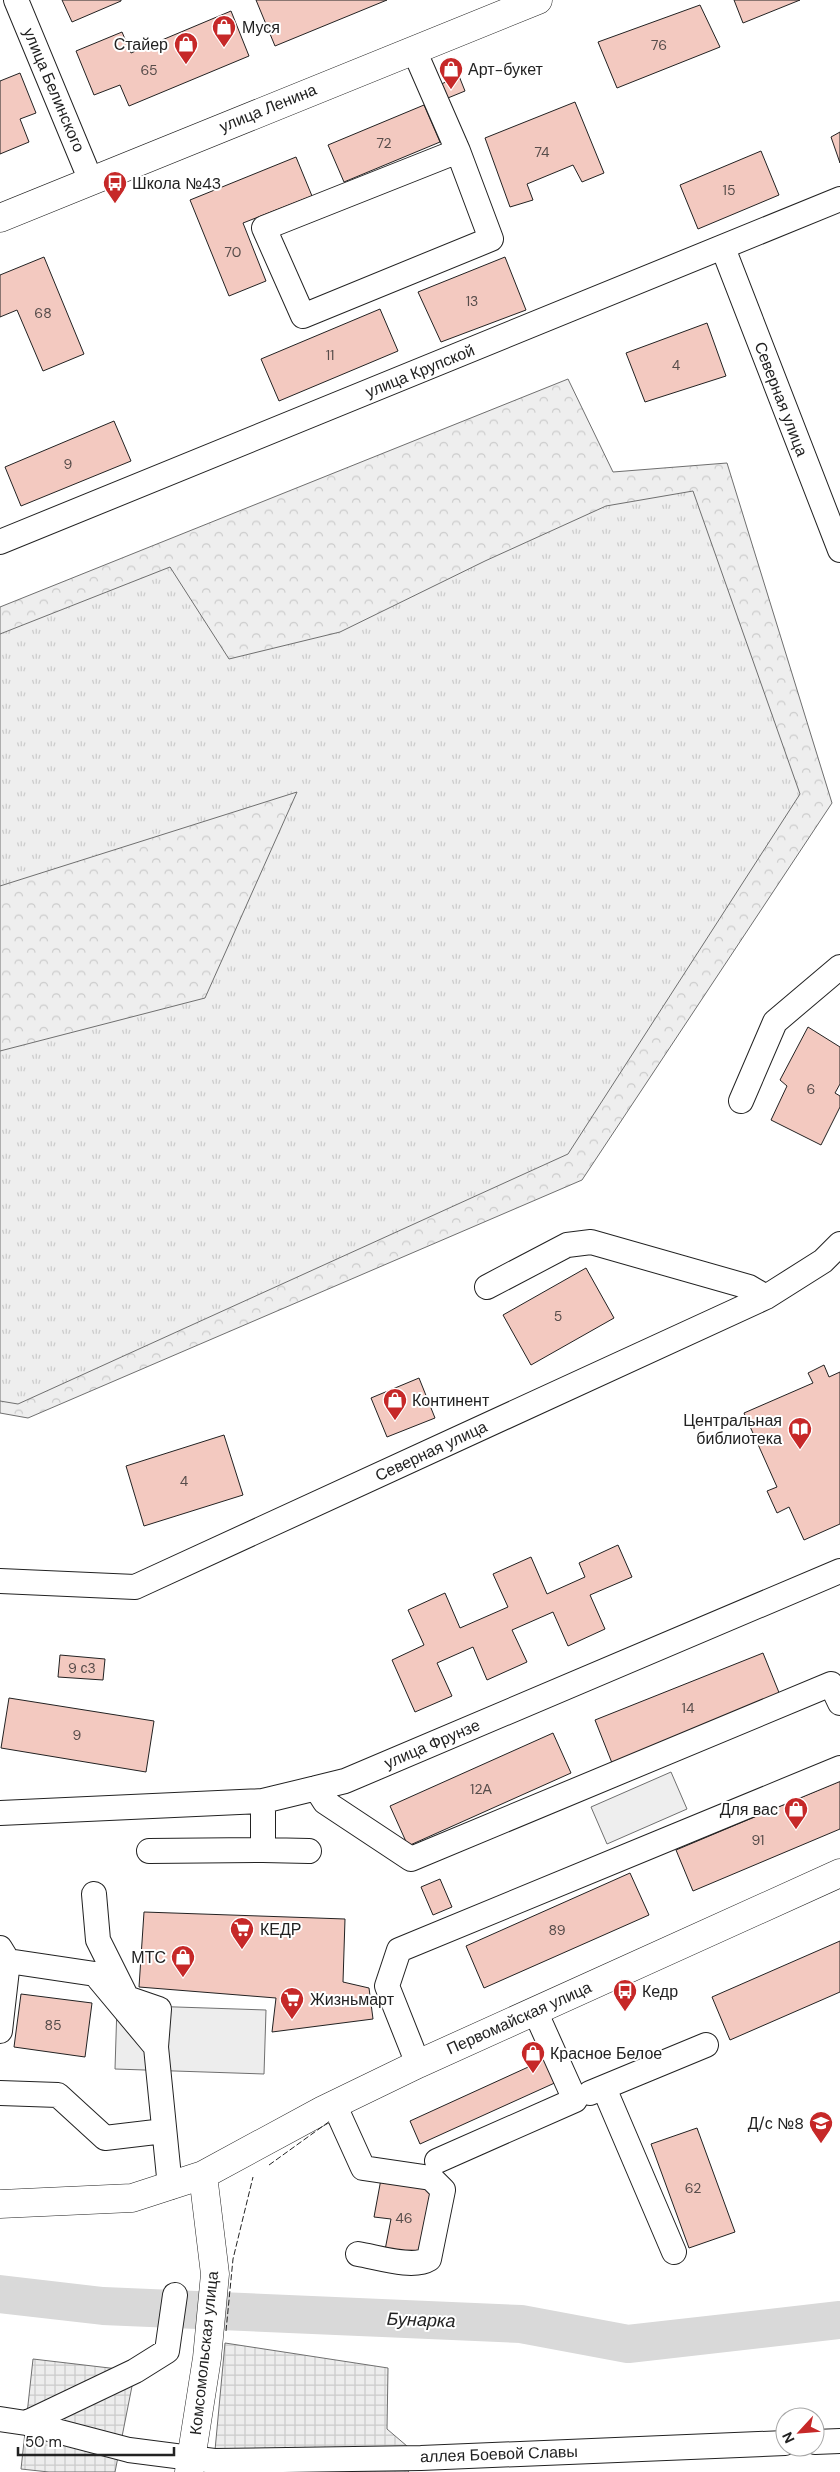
<svg xmlns="http://www.w3.org/2000/svg" width="840" height="2472" font-family="'DM Sans',sans-serif">
	<defs>
		<pattern id="forest-crowns" width="20" height="18" patternUnits="userSpaceOnUse" patternTransform="scale(1.25)"><rect width="20" height="18" fill="#eee"/><path d="M2 6a3 3 0 1 1 6 0M12 15a3 3 0 1 1 6 0" fill="none" stroke="#ccc"/></pattern>
		<pattern id="park-tufts" width="24" height="20" patternUnits="userSpaceOnUse" patternTransform="scale(1.25)"><rect width="24" height="20" fill="#eee"/><path d="M3 7l-1-3M5 7V3M7 7l1-3M15 17l-1-3M17 17v-4M19 17l1-3" fill="none" stroke="#ccc"/></pattern>
		<pattern id="plaza-grid" width="8" height="8" patternUnits="userSpaceOnUse" patternTransform="scale(1.25)"><rect width="8" height="8" fill="#ededed"/><path d="M0 4h8M4 0v8" fill="none" stroke="#cbcbcb"/></pattern>
	</defs>
	<rect width="100%" height="100%" fill="#fff"/>
	<!-- forest -->
	<path fill="url(#forest-crowns)" stroke="#6f6f6f" d="M568,379L613,472L727,463L832,803L582,1180L28,1418L0,1413V607Z"/>
	<!-- park -->
	<path fill="url(#park-tufts)" stroke="#6f6f6f" d="M693,491L800,794L568,1154L18,1404L0,1401V1051L205,998L297,792L0,886V634L170,567L229,659L340,632L485,561L606,506Z"/>
	<!-- garden -->
	<path fill="#eee" stroke="#6f6f6f" d="M671,1772L687,1809L607,1844L591,1807Z"/>
	<!-- parking -->
	<path fill="#ededed" stroke="#6f6f6f" d="M117,2005L266,2010L264,2074L115,2069Z"/>
	<!-- plaza -->
	<path fill="url(#plaza-grid)" stroke="#6f6f6f" d="M225,2343L388,2368L387,2429L421,2458L408,2472H218L214,2461Z
		M33,2359L135,2371L115,2472H49L21,2469Z"/>
	<g fill="none" stroke-linecap="round" stroke-linejoin="round">
		<!-- river -->
		<path stroke="#d9d9d9" stroke-width="38" d="M0,2294L103,2306L521,2324L628,2344L840,2320"/>
	</g>
	<!-- building -->
	<path fill="#f3c9c0" stroke="#222" d="M62,0H121V1L72,22Z
		M256,0H387L275,46Z
		M734,0H800L743,23Z
		M700,5L720,47L617,88L598,42Z
		M231,11L249,56L129,106L120,85L94,95L76,51L122,32L131,53Z
		M20,73L36,113L20,119L29,142L0,154V81Z
		M459,76L465,91L443,100L437,86Z
		M575,102L604,173L582,182L573,165L527,184L533,200L510,207L485,138Z
		M424,105L440,142L344,182L328,145Z
		M840,132V163L831,137Z
		M761,151L779,195L698,229L680,185Z
		M296,157L312,196L243,223L266,281L229,296L190,200Z
		M44,257L84,354L43,371L17,310L0,317V275Z
		M505,257L526,310L441,342L418,292Z
		M380,309L398,351L279,401L261,359Z
		M707,323L726,376L645,402L626,353Z
		M114,421L131,461L21,506L5,467Z
		M808,1027L840,1047V1084L835,1093L840,1096V1107L821,1145L771,1120L787,1086L780,1080Z
		M586,1268L614,1318L531,1365L503,1315Z
		M824,1365L829,1377L840,1372V1524L804,1540L789,1507L777,1513L767,1491L777,1487L744,1413L813,1383L808,1373Z
		M419,1378L435,1418L387,1437L371,1398Z
		M224,1435L243,1495L144,1526L126,1466Z
		M618,1545L632,1577L590,1595L605,1629L568,1646L553,1612L512,1630L527,1662L487,1680L473,1647L437,1663L452,1696L415,1712L392,1660L424,1645L408,1610L445,1593L460,1628L508,1607L493,1574L531,1557L547,1594L585,1577L579,1563Z
		M763,1653L780,1695L612,1763L595,1720Z
		M60,1655L105,1659L103,1680L58,1677Z
		M9,1698L154,1721L146,1772L1,1748Z
		M553,1733L571,1773L408,1846L390,1806Z
		M840,1781V1829L693,1891L676,1850Z
		M630,1873L649,1915L484,1988L466,1946Z
		M440,1879L452,1907L433,1915L421,1887Z
		M144,1912L345,1919L343,1982L369,1988L373,2019L272,2032L276,1998L139,1987Z
		M840,1941V1992L730,2040L712,1997Z
		M21,1994L92,2003L85,2057L14,2047Z
		M548,2058L559,2081L420,2144L410,2121Z
		M697,2128L735,2232L689,2248L651,2144Z
		M381,2179L432,2188L419,2256L385,2250L391,2219L374,2217Z"/>
	<g fill="none" stroke-linecap="round" stroke-linejoin="round">
		<!-- minor casing -->
		<g stroke="#222" stroke-width="26">
			<path id="minor" d="M16,0L91,181
				M414,50L458,151L264,228L303,316L491,239L458,151
				M723,248L840,550
				M0,542L840,199
				M741,1101L775,1022L840,967
				M487,1287L567,1245L591,1242L749,1287L766,1297
				M0,1581L135,1587L766,1297L823,1261L840,1244
				M316,1788L325,1802L411,1859L831,1684L840,1703
				M0,1813L263,1801L345,1781L840,1571
				M263,1850L309,1851
				M149,1851L263,1850V1801
				M94,1894L98,1940L127,1998L159,2009L156,2047L170,2187
				M8,1961L95,1974L156,2047
				M0,2031L8,1961L0,1948
				M418,2064L387,1986L399,1950L840,1768
				M604,2088L674,2252
				M0,2093L58,2095L105,2138L164,2131
				M590,2093L706,2045
				M334,2104L363,2168L431,2178L443,2190L429,2259C413,2269 377,2257 358,2254
				M437,2161L575,2100L535,2011
				M0,2419L26,2423L129,2450L214,2461L421,2458L785,2443
				M26,2423L135,2371L167,2351L175,2295
				M815,2442L840,2441"/>
		</g>
		<!-- major casing -->
		<g stroke="#222" stroke-width="29">
			<path id="major" d="M0,218L538,0
				M0,2204L132,2198L203,2175L323,2110L418,2064L840,1873
				M189,2472L207,2358L215,2274L203,2175"/>
		</g>
		<!-- minor -->
		<use href="#minor" stroke="#fff" stroke-width="24"/>
		<!-- major -->
		<use href="#major" stroke="#fff" stroke-width="28"/>
		<!-- fence -->
		<path stroke="#222" stroke-width="1" stroke-dasharray="6 2.5" stroke-linecap="butt" d="M269,2165L330,2121
			M226,2331L233,2259L253,2177"/>
	</g>
	<!-- icons -->
	<defs>
		<g id="shop-pin" transform="scale(1.25)"><path d="M0 17L-7.5 6A9.5 9.5 0 1 1 7.5 6Z" fill="#c62828" stroke="#fff"/><path d="M-5-2.5h2.3a2.7 3.5 0 0 1 5.4 0H5L5.5 6h-11ZM-1.5-2.5h3a1.5 2.3 0 0 0-3 0Z" fill="#fff"/></g>
		<g id="bus-pin" transform="scale(1.25)"><path d="M0 17L-7.5 6A9.5 9.5 0 1 1 7.5 6Z" fill="#c62828" stroke="#fff"/><path d="M-5-6H5V4H4V6H2V4H-2V6H-4V4H-5ZM-3.5-4V0h7V-4ZM-3.5 1.2v1.5H-2V1.2ZM2 1.2v1.5H3.5V1.2Z" fill="#fff"/></g>
		<g id="library-pin" transform="scale(1.25)"><path d="M0 17L-7.5 6A9.5 9.5 0 1 1 7.5 6Z" fill="#c62828" stroke="#fff"/><path d="M-6-4Q-3-5.5-.7-3.5V5Q-3 3-6 4ZM6-4Q3-5.5 .7-3.5V5Q3 3 6 4Z" fill="#fff"/></g>
		<g id="supermarket-pin" transform="scale(1.25)"><path d="M0 17L-7.5 6A9.5 9.5 0 1 1 7.5 6Z" fill="#c62828" stroke="#fff"/><path d="M-6-5.5h2.5l.6 2H6L4.5 2H-2.5L-4.4-4H-6ZM-1.5 3.2a1.3 1.3 0 1 0 .1 0ZM3 3.2a1.3 1.3 0 1 0 .1 0Z" fill="#fff"/></g>
		<g id="school-pin" transform="scale(1.25)"><path d="M0 17L-7.5 6A9.5 9.5 0 1 1 7.5 6Z" fill="#c62828" stroke="#fff"/><path d="M0-5L7-2L0 1L-7-2ZM-4 1L0 2.5L4 1V4Q0 6-4 4Z" fill="#fff"/></g>
	</defs>
	<g fill-rule="evenodd">
		<use href="#shop-pin" x="224" y="27"/>
		<use href="#shop-pin" x="186" y="44"/>
		<use href="#shop-pin" x="451" y="69"/>
		<use href="#bus-pin" x="115" y="183"/>
		<use href="#shop-pin" x="395" y="1400"/>
		<use href="#library-pin" x="800" y="1429"/>
		<use href="#shop-pin" x="796" y="1809"/>
		<use href="#supermarket-pin" x="242" y="1929"/>
		<use href="#shop-pin" x="183" y="1957"/>
		<use href="#bus-pin" x="625" y="1991"/>
		<use href="#supermarket-pin" x="292" y="1999"/>
		<use href="#shop-pin" x="533" y="2053"/>
		<use href="#school-pin" x="821" y="2123"/>
	</g>
	<g text-anchor="middle" dominant-baseline="central" stroke-width="4" stroke-linejoin="round" paint-order="stroke">
		<!-- number labels -->
		<g font-size="14" fill="#564c4a">
			<text x="659" y="45">76</text>
			<text x="149" y="70">65</text>
			<text x="384" y="143">72</text>
			<text x="542" y="152">74</text>
			<text x="729" y="190">15</text>
			<text x="233" y="252">70</text>
			<text x="472" y="301">13</text>
			<text x="43" y="313">68</text>
			<text x="330" y="355">11</text>
			<text x="676" y="365">4</text>
			<text x="68" y="464">9</text>
			<text x="811" y="1089">6</text>
			<text x="558" y="1316">5</text>
			<text x="184" y="1481">4</text>
			<text x="82" y="1668">9 с3</text>
			<text x="688" y="1708">14</text>
			<text x="77" y="1735">9</text>
			<text x="481" y="1789">12А</text>
			<text x="758" y="1840">91</text>
			<text x="557" y="1930">89</text>
			<text x="53" y="2025">85</text>
			<text x="693" y="2188">62</text>
			<text x="404" y="2218">46</text>
		</g>
		<!-- poi labels -->
		<g font-size="16" fill="#222" stroke="#fff" text-anchor="start">
			<text x="242" y="27">Муся</text>
			<text x="168" y="44" text-anchor="end">Стайер</text>
			<text x="468" y="69">Арт-букет</text>
			<text x="132" y="183">Школа №43</text>
			<text x="412" y="1400">Континент</text>
			<text x="782" y="1420" text-anchor="end">Центральная<tspan x="782" dy="18">библиотека</tspan></text>
			<text x="778" y="1809" text-anchor="end">Для вас</text>
			<text x="260" y="1929">КЕДР</text>
			<text x="166" y="1957" text-anchor="end">МТС</text>
			<text x="642" y="1991">Кедр</text>
			<text x="310" y="1999">Жизньмарт</text>
			<text x="550" y="2053">Красное Белое</text>
			<text x="804" y="2123" text-anchor="end">Д/с №8</text>
		</g>
		<!-- street labels -->
		<g font-size="16" fill="#222" stroke="#fff">
			<text transform="translate(54 90) rotate(67)">улица Белинского</text>
			<text transform="translate(268 108) rotate(-22)">улица Ленина</text>
			<text transform="translate(420 371) rotate(-22)">улица Крупской</text>
			<text transform="translate(781 399) rotate(69)">Северная улица</text>
			<text transform="translate(431 1451) rotate(-25)">Северная улица</text>
			<text transform="translate(432 1744) rotate(-23)">улица Фрунзе</text>
			<text transform="translate(519 2018) rotate(-24)">Первомайская улица</text>
			<text transform="translate(204 2353) rotate(-84)">Комсомольская улица</text>
			<text transform="translate(499 2454) rotate(-2)">аллея Боевой Славы</text>
		</g>
		<!-- water labels -->
		<g font-size="18" font-style="italic" fill="#222" stroke="#fff">
			<text transform="translate(421 2320) rotate(2)">Бунарка</text>
		</g>
	</g>
	<!-- north arrow -->
	<g transform="translate(800 2432) rotate(244)"><circle r="24" fill="#ffffff" stroke="#a7a7a7"/>
	<path d="M0-4L9 19L0 12L-9 19Z" fill="#c62828"/>
	<text y="-8" font-size="14" font-weight="bold" text-anchor="middle" fill="#222222">N</text>
	</g>
	<!-- scale -->
	<path d="M18 2447v8h156v-8" fill="none" stroke="#222222" stroke-width="2.5"/>
	<text x="25" y="2447" font-size="15" fill="#222222" stroke="#ffffff" stroke-width="4" paint-order="stroke">50 m</text>
</svg>
